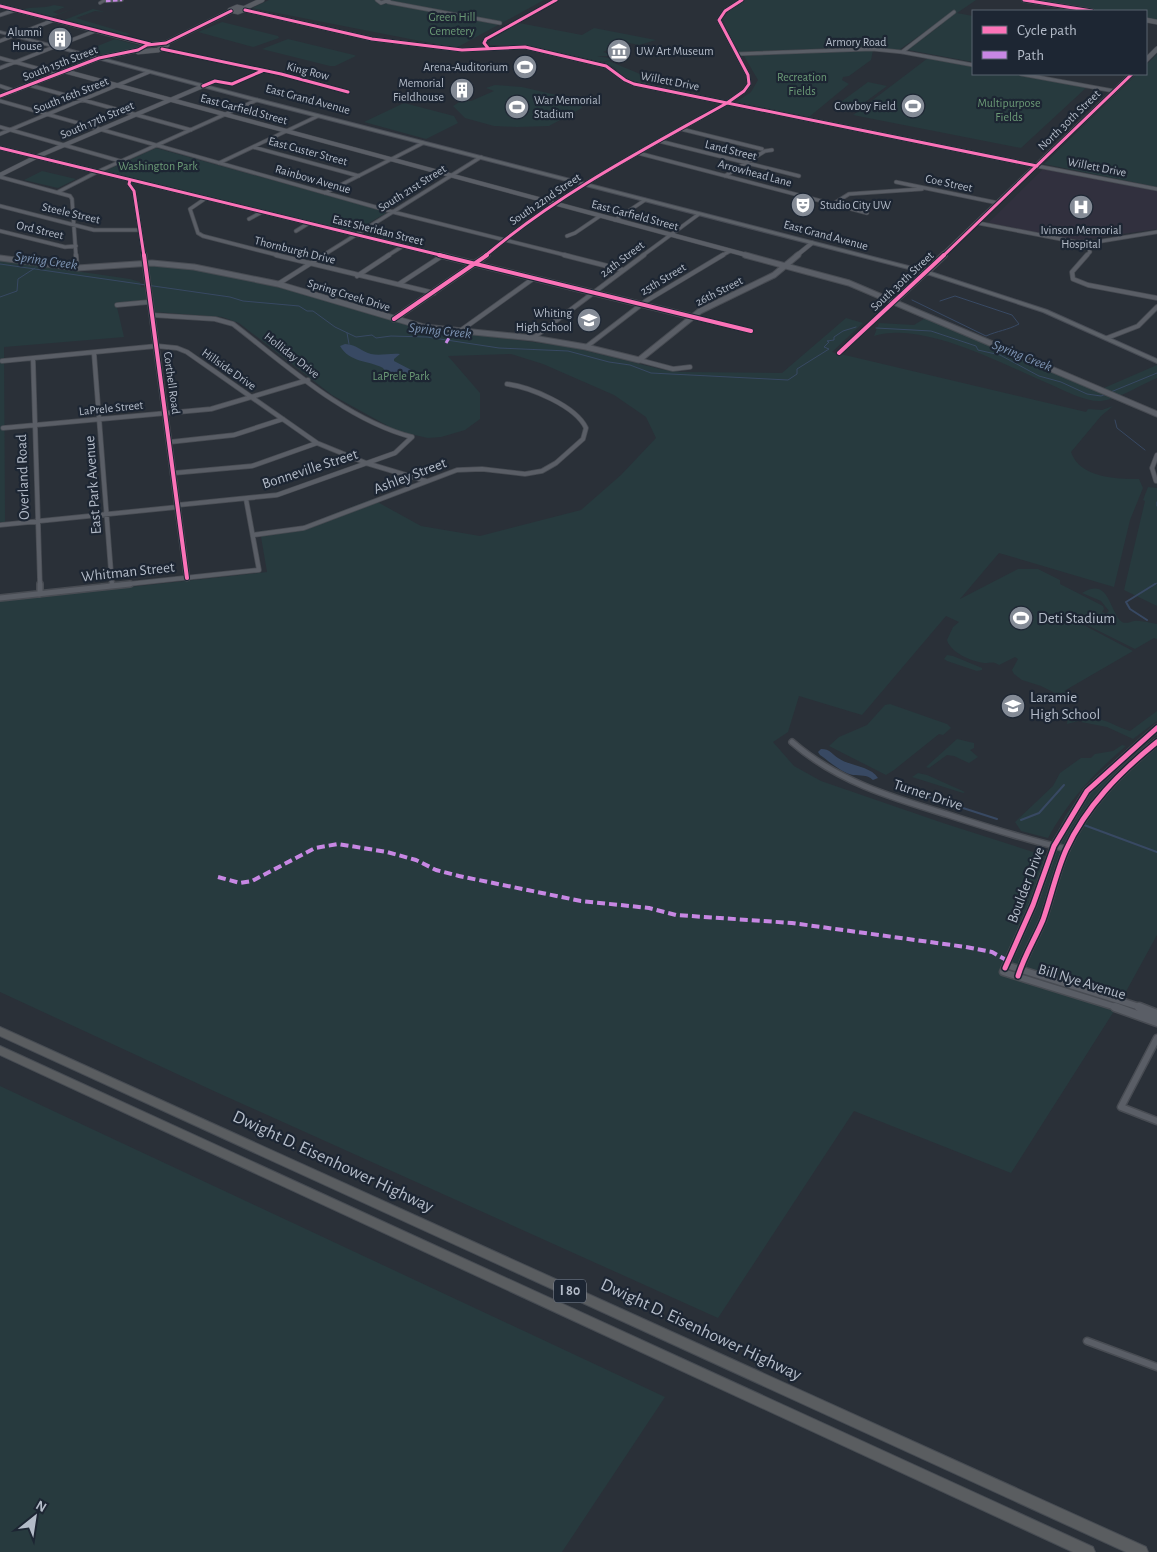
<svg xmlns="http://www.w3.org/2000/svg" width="1157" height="1552" font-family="'Alegreya Sans',sans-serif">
	<rect width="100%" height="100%" fill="#2a3038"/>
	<!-- medical -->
	<path fill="#31303e" d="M1043,169L1157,191V229L1082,240L1062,238L988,223Z"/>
	<!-- green -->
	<path fill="#273a3e" d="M269,0H544L456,48L252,8Z
		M745,0H976L957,13L973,16V62L908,50L941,25L936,24L899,50L859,47L739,52L727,33L723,18L729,11Z
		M1033,0H1157V21L1146,19V11H1100Z
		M54,5L65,7L53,12L58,14L73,9L49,18L21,10C33,6 42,9 54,5Z
		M93,9L105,12L95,11L76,18L130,34L124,36L64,20Z
		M222,22L278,36L279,38L253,47L198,32Z
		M519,23L582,35L594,28L656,40L639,45L624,42L603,52L616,56H597L614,59L602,62L526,45H490V41L492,38Z
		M115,39L141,46C127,57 101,55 85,51Z
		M288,39L354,55L356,56L335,66H330L262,49Z
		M848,50H873L871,60L849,76L843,77L842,80L849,84L809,117L736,102L751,92L758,80L744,56Z
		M1157,54V187L1044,164L1137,74H1146V65Z
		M928,58L973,67V74H1012L1087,87L1021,148L853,115Z
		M609,61L652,79L653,80L645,84C639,83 631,82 626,78C614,70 620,68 603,63Z
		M868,82L887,86L853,111L834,107Z
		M495,85L522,87L569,98L573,96L580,98L582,108L549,126L517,127L494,126L465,118L453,106L461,101H471L494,91L486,88Z
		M404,103L454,116L458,123L426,139L364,122Z
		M156,148L384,211L386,213L354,232L105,171Z
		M42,171L76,179L58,188L24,180Z
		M0,260L130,279L140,282L141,287L151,288L148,267L150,265L200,270L298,292L416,327L571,347L664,370L682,372L782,373L846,318L863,323L832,352L1086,412L1088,409L1102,410L1113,406L1101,416L1071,452C1080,478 1116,479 1139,479L1143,488L1130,520L1114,587L999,553L960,599L1018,569H1038L1060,580V584L1103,606L1104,609L1102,612L1106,614L1109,611L1101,601L1082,593C1110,576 1109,612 1122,622C1126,624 1130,622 1134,621C1141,620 1149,623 1157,624V639L1154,638L1135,649L1083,623H1080L1133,651L1064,691L1070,694L1063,697L1041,686L1022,680L1014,674L1012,670L1018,659L1015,657L999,665C993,661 991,663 984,663C971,661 951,653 947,640L953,627L959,622L946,616L862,715L799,696L788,732L773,742L794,766L821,781L943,823L1046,856L1065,816L1081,793L1094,778L1138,739L1157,746V935L1123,997L1011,1173L854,1111L718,1318L216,1092L0,992V601L267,572L260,531L300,527L372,499L421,526L480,536L581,510L621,475L656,438L646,417L614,395L543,364L511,354L448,356L480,393V419L465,430L441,437L428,438L397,431L332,395L239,323L222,317L155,312L153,299L116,303L124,337L4,347L5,522H0Z
		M927,317L1097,391L1157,365V378C1140,385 1119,399 1101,401C1087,402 1067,392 1054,386C1008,367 924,320 874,336L879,323L914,325Z
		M1148,487L1157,488V606L1124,590L1145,501L1143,500Z
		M947,655L953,656L982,668V670L977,671L947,661L944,659Z
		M890,704L947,724L951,728L943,735L939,734L894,770L886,775L829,746L839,737L867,725L885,705Z
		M1071,709H1075L1094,717L1067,724L1068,714Z
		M1157,711V721L1133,739L1107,727L1081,722C1096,712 1115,727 1130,731Z
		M957,739L974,743V748L970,750L978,757L969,763L954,756L947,755L929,768L926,767Z
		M1122,745L1126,746C1094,773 1068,801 1048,838L1021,831L1015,822L1053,786L1060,773L1081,758H1091L1095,754L1113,751Z
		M918,773L927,775L965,792L963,793L912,777Z
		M0,1086L665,1397L562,1552H0Z"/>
	<!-- water -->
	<path fill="#384963" d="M345,344C358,345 360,351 371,354C380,356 390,353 400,354L394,359V361L417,373C410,380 401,383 391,381L383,368C368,360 350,363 340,346Z
		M821,749C830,749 832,754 838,758C849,766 871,766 878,778L873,780C866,774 861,776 853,775C842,773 830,762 820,755L818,752Z"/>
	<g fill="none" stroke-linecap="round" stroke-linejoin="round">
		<!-- stream-far1 -->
		<path stroke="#384963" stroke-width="1" d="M0,264L230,297L243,301L299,306L307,311H313L335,327L356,337L372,335L376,338L391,336L427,337L499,348L568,351L609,362L630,365L651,373L788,380L797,374V369L829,349L824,347L829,342L827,341L834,340V337L843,331L856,327
			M0,297L17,291L18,279L35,268
			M912,300L986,336C997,331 1008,330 1019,324L1012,315L955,296L940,301
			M876,328L931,331L976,346L978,350L1000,355L1039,376L1061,382L1087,394L1101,396L1157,373
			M347,333L349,344
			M1115,420L1117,428L1145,450
			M1157,502V506
			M1153,585L1157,583"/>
		<!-- stream -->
		<path stroke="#384963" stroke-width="2" d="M1147,620L1130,609L1126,602L1155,584
			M901,788L997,819
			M1021,820L1039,813L1064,785
			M1084,825L1157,852"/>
		<!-- pedestrian casing -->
		<g stroke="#484c53" stroke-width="4">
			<path id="pedestrian" d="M106,1L122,0
				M100,3L105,0"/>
		</g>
		<!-- minor-far3 casing -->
		<g stroke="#484c53" stroke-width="4.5">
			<path id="minor-far3" d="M377,0L381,3L389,0
				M388,2L500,23
				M0,15L15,10
				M0,41L54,20
				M488,48L484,43L486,39L556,0
				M162,49L281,74L348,92
				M902,52L954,12
				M737,54L872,49L902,52L973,65
				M0,58L58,74
				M0,68L95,31
				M1021,74L1114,91
				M29,85L191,130
				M0,86L15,91
				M0,101L393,212L569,256
				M0,127L120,161
				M681,129L762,149
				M0,134L149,72
				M659,141L799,176
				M253,147L359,176
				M638,153L867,213
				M219,163L318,116
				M1037,166L1157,189
				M725,176L765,151L772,150
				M0,177L70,196L72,199L76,256
				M896,182L998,203
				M58,192L97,172L257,100
				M325,193L423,143
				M206,198L190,209L198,233L203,236L281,256
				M833,204L849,194L922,189
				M0,206L94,230H139
				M249,219L262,212
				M615,220L645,200
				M978,223L1076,242H1096L1157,232
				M0,231L65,247L76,246
				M296,231L309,223
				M567,236L575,233L600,216
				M322,256L481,157
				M387,256L403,246
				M642,256L699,214
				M721,256L730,251
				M1086,256L1090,252L1087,242"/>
		</g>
		<!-- minor-far2 casing -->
		<g stroke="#484c53" stroke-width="5.5">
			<path id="minor-far2" d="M76,255L77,268
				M276,255L434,293
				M564,255L623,270
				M1087,255L1072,272L1073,279L1088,285L1157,298
				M357,276L389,255
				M278,284L324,255
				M399,284L442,256
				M117,305L149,302
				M152,315L215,319L233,324C286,365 346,420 412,437
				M693,317L751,331
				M460,331L534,278
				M533,338L644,255
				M1107,338L1138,326L1157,307
				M586,347L646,301L723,255
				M94,353L112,585
				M839,353L895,301
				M33,358L40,585
				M639,360L673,369L690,367
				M2,361L157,346L177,348L187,352L317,443L366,463L426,481
				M3,428L211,409L308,380
				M170,442L234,435L283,419
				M174,473L252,466L317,443
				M1156,481L1152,468L1157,455
				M178,505L277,495L395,453L412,437
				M0,525L178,507
				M253,535L304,528L457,470L482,469L525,474L542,471L556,463L583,439L586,428C576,406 530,387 507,384
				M119,585L259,570L246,499"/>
		</g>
		<!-- minor-far1 casing -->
		<g stroke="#484c53" stroke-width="8">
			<path id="minor-far1" d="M40,584V594
				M112,584V586
				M0,598L130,584
				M792,742C837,781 890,797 946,814C986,827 1026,840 1067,849"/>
		</g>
		<!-- minor casing -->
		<g stroke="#484c53" stroke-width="9">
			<path id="minor" d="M1157,1038L1121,1107L1157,1121
				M1087,1341L1157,1367"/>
		</g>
		<!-- tertiary-far3 casing -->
		<g stroke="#484c53" stroke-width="5">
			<path id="tertiary-far3" d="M0,6L151,45
				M245,10L372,39L462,50L525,47L606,66L625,80L634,84L1037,166
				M64,71L750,256
				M0,148L444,256
				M0,175L36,157L203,86
				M130,180L129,184L134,191L144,256
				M485,256C558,194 643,150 727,103L744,91L749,84L748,75L719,20L725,11L742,0
				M796,256L812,243"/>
		</g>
		<!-- tertiary-far2 casing -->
		<g stroke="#484c53" stroke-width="7">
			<path id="tertiary-far2" d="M144,255L187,578
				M439,255L693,317
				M745,255L849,283L1157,414
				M0,258L77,268L152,263L194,267L278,284L424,327L533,338L586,347L639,360L700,311L774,275L798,255
				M895,301L926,272
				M394,319L487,255"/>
		</g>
		<!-- tertiary-far1 casing -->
		<g stroke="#484c53" stroke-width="9">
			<path id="tertiary-far1" d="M1006,965L1143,1008
				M1018,976C1024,956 1035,939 1043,920C1051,897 1056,873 1066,850C1086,806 1120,772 1157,742
				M1119,1008L1003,972L1033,905L1054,846L1087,791L1157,728"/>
		</g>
		<!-- tertiary casing -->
		<g stroke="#484c53" stroke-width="11">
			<path id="tertiary" d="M1115,1007L1157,1022
				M1139,1007L1157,1014"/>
		</g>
		<!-- secondary-far1 casing -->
		<g stroke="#484c53" stroke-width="5.5">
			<path id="secondary-far1" d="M1024,0L1092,11
				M237,7L246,9L238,12L230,10Z
				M245,8L262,0
				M1146,20L1157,22
				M138,52L158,50L167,45
				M1146,60L1157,49
				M0,96L99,58L138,50L147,45L166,43L231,11
				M942,256L1132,74"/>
		</g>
		<!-- secondary casing -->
		<g stroke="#484c53" stroke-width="8">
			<path id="secondary" d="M926,272L944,255"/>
		</g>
		<!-- primary casing -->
		<g stroke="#484c55" stroke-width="2">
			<path id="primary" d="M0,31L259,99L928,271L1047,310L1157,359V363L1043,312L924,273L255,101L0,33Z"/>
		</g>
		<!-- motorway casing -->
		<g stroke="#474c53" stroke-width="2">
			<path id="motorway" d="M0,1027L1146,1547L1148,1552H1126L0,1036Z
				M0,1046L1093,1547L1095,1552H1073L0,1055Z"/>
		</g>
		<!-- pedestrian -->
		<use href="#pedestrian" stroke="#5a5e66" stroke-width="2.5"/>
		<!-- minor-far3 -->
		<use href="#minor-far3" stroke="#5a5e66" stroke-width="3"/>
		<!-- minor-far2 -->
		<use href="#minor-far2" stroke="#5a5e66" stroke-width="4"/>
		<!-- minor-far1 -->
		<use href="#minor-far1" stroke="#5a5e66" stroke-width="5"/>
		<!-- minor -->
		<use href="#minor" stroke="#5a5e66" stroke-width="6"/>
		<!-- tertiary-far3 -->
		<use href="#tertiary-far3" stroke="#5a5e66" stroke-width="4"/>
		<!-- tertiary-far2 -->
		<use href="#tertiary-far2" stroke="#5a5e66" stroke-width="5"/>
		<!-- tertiary-far1 -->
		<use href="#tertiary-far1" stroke="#5a5e66" stroke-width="6"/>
		<!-- tertiary -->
		<use href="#tertiary" stroke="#5a5e66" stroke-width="8"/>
		<!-- secondary-far1 -->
		<use href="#secondary-far1" stroke="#595d64" stroke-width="4.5"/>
		<!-- secondary -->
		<use href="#secondary" stroke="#595d64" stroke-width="5.5"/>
		<!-- primary -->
		<use href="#primary" fill="#5c6168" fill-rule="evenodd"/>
		<!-- motorway -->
		<use href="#motorway" fill="#5a5d60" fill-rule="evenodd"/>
		<!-- quiet-far2 -->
		<path stroke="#c787e3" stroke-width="2.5" stroke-dasharray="4.5 2.5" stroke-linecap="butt" d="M106,1L122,0"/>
		<!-- quiet-far1 -->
		<path stroke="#c787e3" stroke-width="3" stroke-dasharray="5.5 3" stroke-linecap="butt" d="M446,343L449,338"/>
		<!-- quiet -->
		<path stroke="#c787e3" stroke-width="4" stroke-dasharray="8 4" stroke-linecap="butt" d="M218,877L240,883L252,881L315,848L338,844L387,852L416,860L436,870L459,876L581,901L649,908L676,915L792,923L966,947L992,952L1008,961"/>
		<!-- cycleway-far2 casing -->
		<g stroke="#1d2633" stroke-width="5">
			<path id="cycleway-far2" d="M1024,0L1092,11
				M0,6L150,44
				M245,10L372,39L462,50L525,47L606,66L625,80L634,84L1037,166
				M488,48L484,43L486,39L556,0
				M162,49L281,74L348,92
				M203,86L215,81L232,84L262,71
				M0,96L99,58L138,50L147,45L166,43L231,11
				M0,148L444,256
				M130,180L129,184L134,191L144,256
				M485,256C558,194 643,150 727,103L744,91L749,84L748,75L719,20L725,11L742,0
				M943,256L1132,74"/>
		</g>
		<!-- cycleway-far1 casing -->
		<g stroke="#1d2633" stroke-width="6">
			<path id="cycleway-far1" d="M144,255L187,578
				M439,255L751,331
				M394,319L487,255
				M839,353L944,255"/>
		</g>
		<!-- cycleway casing -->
		<g stroke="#1d2633" stroke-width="8">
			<path id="cycleway" d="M1005,968L1033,905L1054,846L1087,791L1157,728
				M1018,976C1024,956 1035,939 1043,920C1051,897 1056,873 1066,850C1086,806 1120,772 1157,742"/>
		</g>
		<!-- cycleway-far2 -->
		<use href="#cycleway-far2" stroke="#fb73b8" stroke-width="3"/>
		<!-- cycleway-far1 -->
		<use href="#cycleway-far1" stroke="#fb73b8" stroke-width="4"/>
		<!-- cycleway -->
		<use href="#cycleway" stroke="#fb73b8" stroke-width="5"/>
	</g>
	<!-- icons -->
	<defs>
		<g id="building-disc" transform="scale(1.25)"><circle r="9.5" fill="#848b96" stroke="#1d2633"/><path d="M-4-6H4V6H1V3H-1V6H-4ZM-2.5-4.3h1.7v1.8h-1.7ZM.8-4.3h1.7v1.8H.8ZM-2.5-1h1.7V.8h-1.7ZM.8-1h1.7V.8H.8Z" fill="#fff"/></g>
		<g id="museum-disc" transform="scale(1.25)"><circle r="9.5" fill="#848b96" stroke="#1d2633"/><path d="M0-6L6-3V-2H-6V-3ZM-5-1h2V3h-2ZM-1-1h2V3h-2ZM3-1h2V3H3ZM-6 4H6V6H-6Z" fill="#fff"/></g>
		<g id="stadium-disc" transform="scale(1.25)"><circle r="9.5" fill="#848b96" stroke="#1d2633"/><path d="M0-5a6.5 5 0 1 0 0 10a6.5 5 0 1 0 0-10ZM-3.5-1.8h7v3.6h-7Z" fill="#fff"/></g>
		<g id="theatre-disc" transform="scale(1.25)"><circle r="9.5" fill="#848b96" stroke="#1d2633"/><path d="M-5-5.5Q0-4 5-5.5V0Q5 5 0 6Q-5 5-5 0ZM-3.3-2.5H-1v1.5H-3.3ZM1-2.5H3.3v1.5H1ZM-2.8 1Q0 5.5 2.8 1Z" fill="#fff"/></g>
		<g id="hospital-disc" transform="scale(1.25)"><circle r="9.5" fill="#848b96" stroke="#1d2633"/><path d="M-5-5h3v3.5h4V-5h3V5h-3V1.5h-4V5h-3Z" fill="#fff"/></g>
		<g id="school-disc" transform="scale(1.25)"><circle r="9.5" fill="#848b96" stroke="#1d2633"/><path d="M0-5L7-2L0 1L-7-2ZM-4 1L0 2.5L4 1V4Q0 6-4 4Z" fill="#fff"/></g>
	</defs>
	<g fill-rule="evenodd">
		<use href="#building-disc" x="60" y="39"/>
		<use href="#museum-disc" x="619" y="51"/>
		<use href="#stadium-disc" x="525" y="67"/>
		<use href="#building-disc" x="462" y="90"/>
		<use href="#stadium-disc" x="913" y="106"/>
		<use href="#stadium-disc" x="517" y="107"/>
		<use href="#theatre-disc" x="803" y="205"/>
		<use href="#hospital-disc" x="1081" y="207"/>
		<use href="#school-disc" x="589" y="320"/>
		<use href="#stadium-disc" x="1021" y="618"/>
		<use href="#school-disc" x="1013" y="706"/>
	</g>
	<g text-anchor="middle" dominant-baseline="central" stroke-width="4.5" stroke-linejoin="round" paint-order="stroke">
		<!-- far-park labels -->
		<g font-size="12" fill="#6b9a76" stroke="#1d2633">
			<text x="452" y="17">Green Hill<tspan x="452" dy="14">Cemetery</tspan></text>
			<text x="802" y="77">Recreation<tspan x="802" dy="14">Fields</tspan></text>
			<text x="1009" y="103">Multipurpose<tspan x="1009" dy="14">Fields</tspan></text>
			<text x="158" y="166">Washington Park</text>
			<text x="401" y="376">LaPrele Park</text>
		</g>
		<!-- far-poi labels -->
		<g font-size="12" fill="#b4bcc9" stroke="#1d2633" text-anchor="end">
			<text x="42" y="32">Alumni<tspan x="42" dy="14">House</tspan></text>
			<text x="636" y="51" text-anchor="start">UW Art Museum</text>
			<text x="508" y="67">Arena-Auditorium</text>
			<text x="444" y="83">Memorial<tspan x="444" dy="14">Fieldhouse</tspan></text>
			<text x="534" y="100" text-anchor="start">War Memorial<tspan x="534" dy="14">Stadium</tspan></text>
			<text x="896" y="106">Cowboy Field</text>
			<text x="820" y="205" text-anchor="start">Studio City UW</text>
			<text x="1081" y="230" text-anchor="middle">Ivinson Memorial<tspan x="1081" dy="14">Hospital</tspan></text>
			<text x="572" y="313">Whiting<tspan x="572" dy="14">High School</tspan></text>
		</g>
		<!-- far-street labels -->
		<g font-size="12" fill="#b4bcc9" stroke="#1d2633">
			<text x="856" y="42">Armory Road</text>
			<text transform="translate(60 63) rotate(-21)">South 15th Street</text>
			<text transform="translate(308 71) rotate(14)">King Row</text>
			<text transform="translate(670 81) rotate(11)">Willett Drive</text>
			<text transform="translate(71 95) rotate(-22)">South 16th Street</text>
			<text transform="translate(308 99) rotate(15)">East Grand Avenue</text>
			<text transform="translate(244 109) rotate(15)">East Garfield Street</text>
			<text transform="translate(97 120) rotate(-23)">South 17th Street</text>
			<text transform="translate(1069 120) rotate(-44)">North 30th Street</text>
			<text transform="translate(731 150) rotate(14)">Land Street</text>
			<text transform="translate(308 151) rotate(15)">East Custer Street</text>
			<text transform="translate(1097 167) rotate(11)">Willett Drive</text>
			<text transform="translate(755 173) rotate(15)">Arrowhead Lane</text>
			<text transform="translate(313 179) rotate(16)">Rainbow Avenue</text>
			<text transform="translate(949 183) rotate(12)">Coe Street</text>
			<text transform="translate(412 188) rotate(-32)">South 21st Street</text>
			<text transform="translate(545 199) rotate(-34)">South 22nd Street</text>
			<text transform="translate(71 213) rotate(13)">Steele Street</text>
			<text transform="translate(635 215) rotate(15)">East Garfield Street</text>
			<text transform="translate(40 230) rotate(13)">Ord Street</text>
			<text transform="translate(378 230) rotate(14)">East Sheridan Street</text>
			<text transform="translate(826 235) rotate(15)">East Grand Avenue</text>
			<text transform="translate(295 250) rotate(14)">Thornburgh Drive</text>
			<text transform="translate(622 259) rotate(-37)">24th Street</text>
			<text transform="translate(663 279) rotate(-31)">25th Street</text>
			<text transform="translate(902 281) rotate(-43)">South 30th Street</text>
			<text transform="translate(719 291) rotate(-27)">26th Street</text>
			<text transform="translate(349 295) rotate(17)">Spring Creek Drive</text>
			<text transform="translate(292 355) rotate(38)">Holliday Drive</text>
			<text transform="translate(229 369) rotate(35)">Hillside Drive</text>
			<text transform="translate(172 383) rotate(82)">Corthell Road</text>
			<text transform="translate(111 408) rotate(-6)">LaPrele Street</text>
		</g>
		<!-- far-water labels -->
		<g font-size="14" font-style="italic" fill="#7c92b1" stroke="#1d2633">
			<text transform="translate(46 261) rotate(8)">Spring Creek</text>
			<text transform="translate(440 331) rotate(6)">Spring Creek</text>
			<text transform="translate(1022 356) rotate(22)">Spring Creek</text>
		</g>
		<!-- shield labels -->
		<rect fill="#1d2633" stroke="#878f9c" stroke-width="1" x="554" y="1279.5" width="32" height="23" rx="4"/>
		<g font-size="14" font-weight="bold" fill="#b4bcc9">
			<text x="570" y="1291">I 80</text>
		</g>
		<!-- street labels -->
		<g font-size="15" fill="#b4bcc9" stroke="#1d2633">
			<text transform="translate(310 469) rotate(-18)">Bonneville Street</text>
			<text transform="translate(410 476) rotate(-21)">Ashley Street</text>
			<text transform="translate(23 477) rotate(-92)">Overland Road</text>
			<text transform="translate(93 485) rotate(-94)">East Park Avenue</text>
			<text transform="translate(128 572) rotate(-6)">Whitman Street</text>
			<text transform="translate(928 795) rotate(18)">Turner Drive</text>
			<text transform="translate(1026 885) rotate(-69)">Boulder Drive</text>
			<text transform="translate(1082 982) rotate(17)">Bill Nye Avenue</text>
		</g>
		<!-- poi labels -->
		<g font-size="15" fill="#b4bcc9" stroke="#1d2633" text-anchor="start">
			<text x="1038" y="618">Deti Stadium</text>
			<text x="1030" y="697">Laramie<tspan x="1030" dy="17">High School</tspan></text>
		</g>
		<!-- near-street labels -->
		<g font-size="18" fill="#b4bcc9" stroke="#1d2633">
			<text transform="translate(333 1162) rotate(25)">Dwight D. Eisenhower Highway</text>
			<text transform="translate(701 1330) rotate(25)">Dwight D. Eisenhower Highway</text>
		</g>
	</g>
	<!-- legend -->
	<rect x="972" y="10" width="175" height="65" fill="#1d2633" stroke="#59626f"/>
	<rect x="982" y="26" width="25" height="8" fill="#fb73b8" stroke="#59626f"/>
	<text x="1017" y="35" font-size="15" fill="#b4bcc9">Cycle path</text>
	<rect x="982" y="51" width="25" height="8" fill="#c787e3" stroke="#59626f"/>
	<text x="1017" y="60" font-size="15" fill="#b4bcc9">Path</text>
	<!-- north arrow -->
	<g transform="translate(35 1517) rotate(30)" stroke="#1d2633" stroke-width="4" paint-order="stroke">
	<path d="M0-4L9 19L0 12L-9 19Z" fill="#b4bcc9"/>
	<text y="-8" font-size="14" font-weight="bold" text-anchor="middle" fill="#b4bcc9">N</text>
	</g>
</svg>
